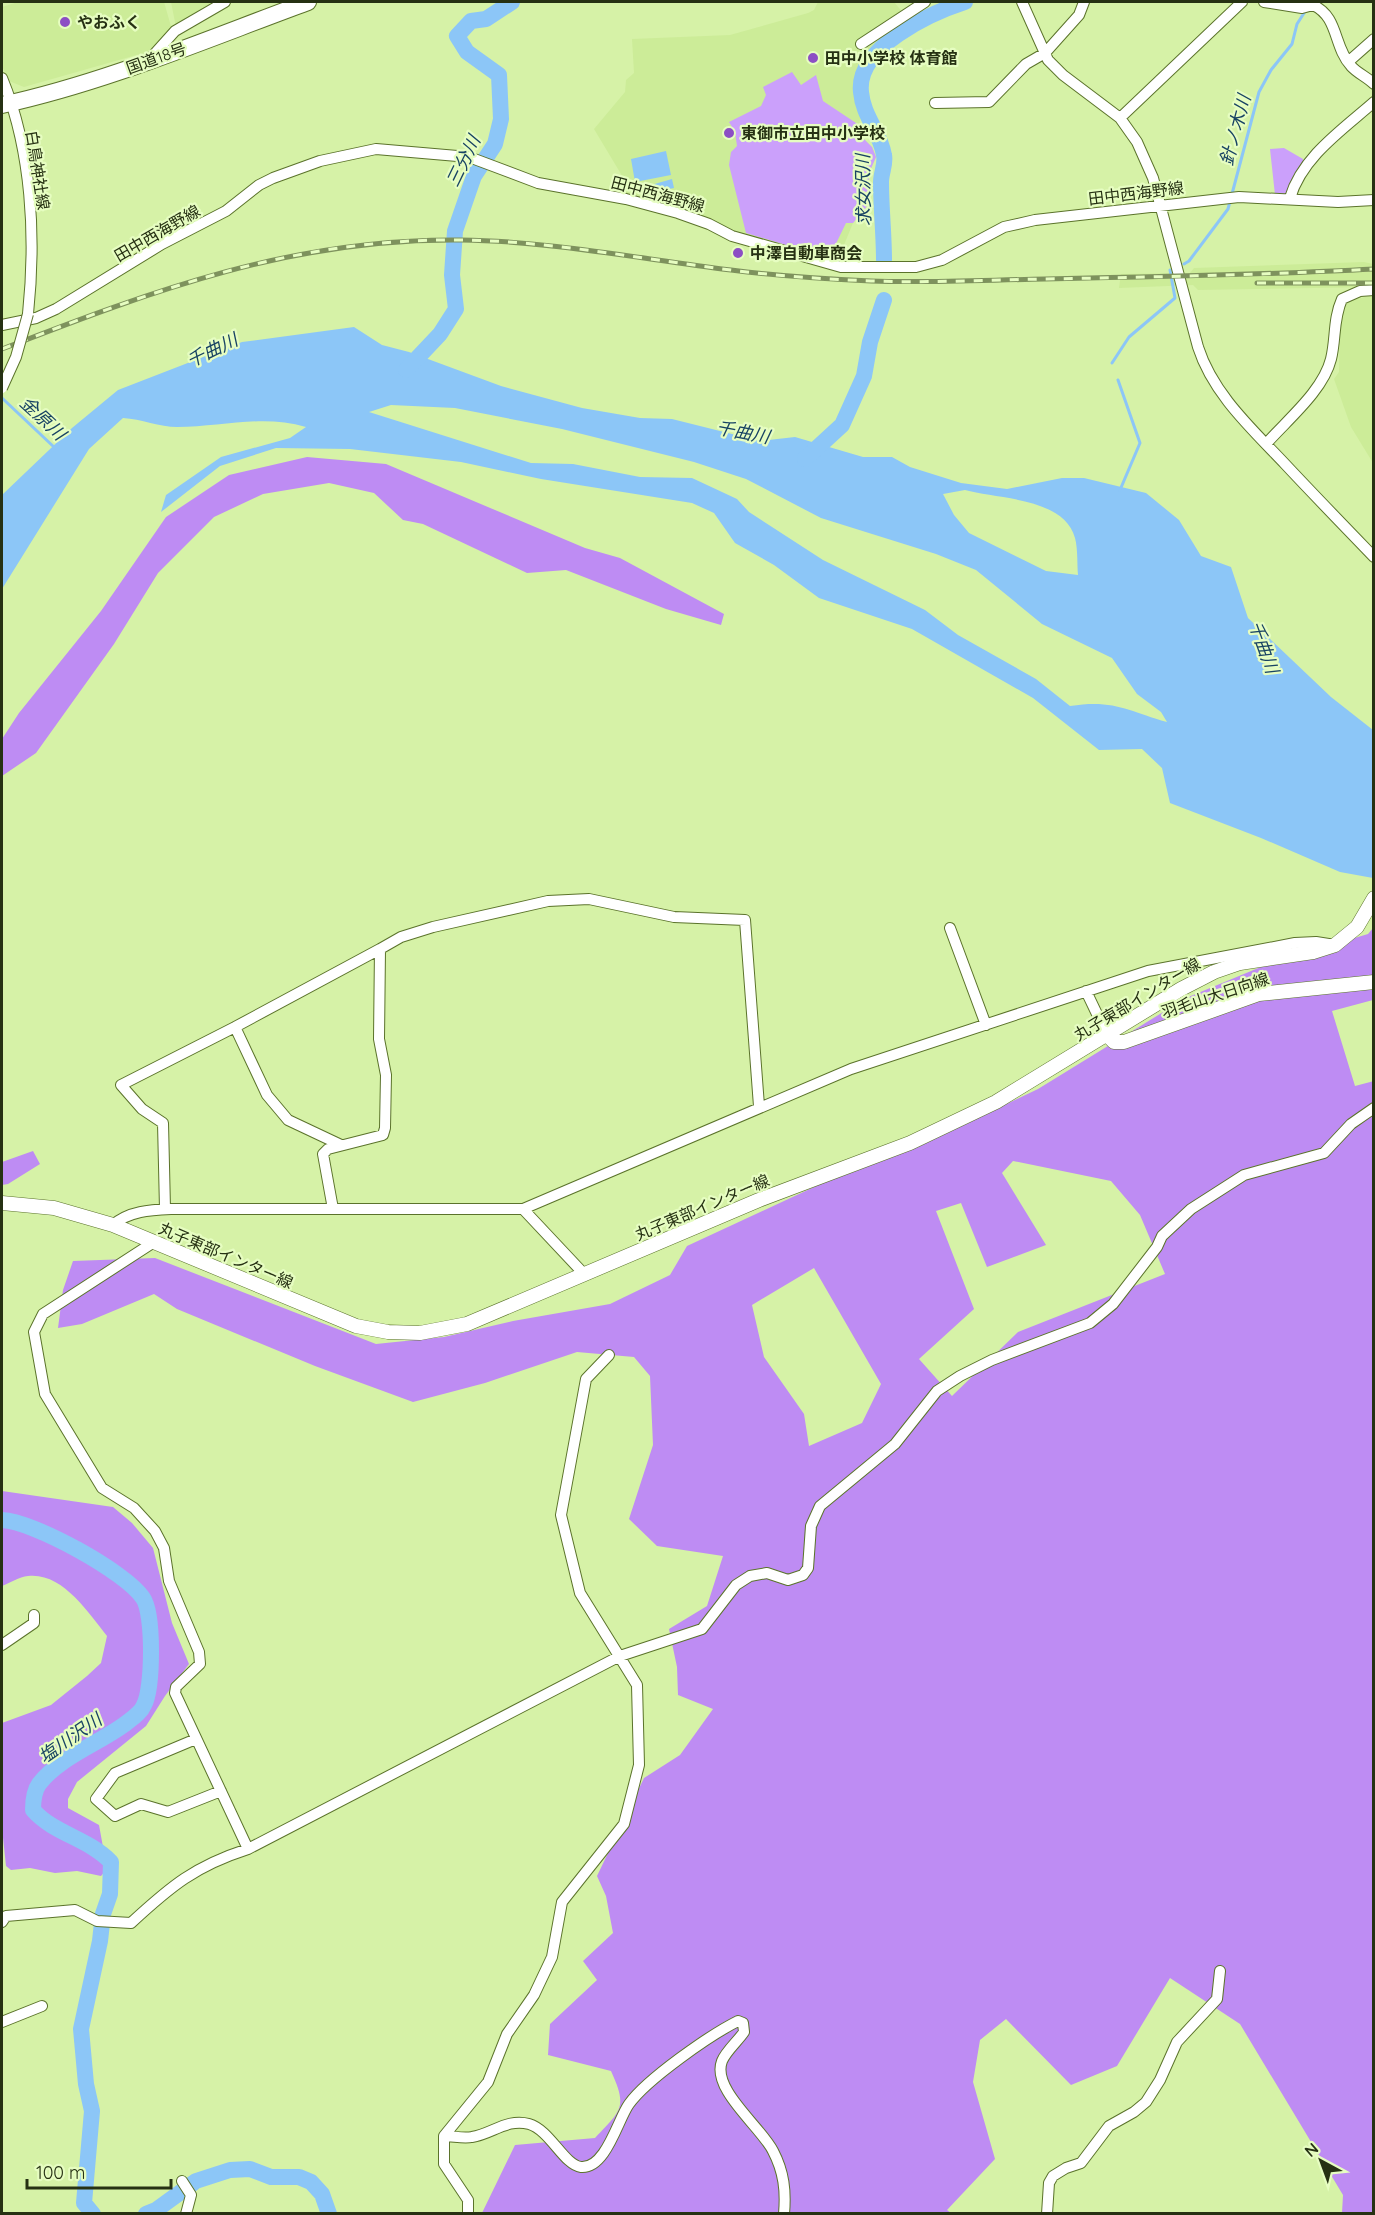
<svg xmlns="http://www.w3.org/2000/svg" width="1375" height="2215" font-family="Quicksand,'Noto Sans JP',sans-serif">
	<rect width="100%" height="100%" fill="#d6f2a7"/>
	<!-- built -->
	<path fill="#ccec98" d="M18,2H164L172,30L147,52L24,87L9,81L2,66V7Z
		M171,2H220L176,27Z
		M818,2H894L909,20L877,42L863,61L856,83L861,115L859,126L862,137L872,147L876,157L869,173L868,205L853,223L839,257L841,267L626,199L624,179L594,129L625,92L626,80L634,73L632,39L730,35L808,13L814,10Z
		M1364,262L1373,264V287L1198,290L1193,285L1119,288L1121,274L1190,273L1194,268Z
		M1373,295V463L1351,427L1334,379L1339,372L1340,320L1345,302Z"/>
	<!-- green -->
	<path fill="#cba0fb" d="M792,72L801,85L816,75L823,101L859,125L862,137L872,147L876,157L869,173L868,205L853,223H846L829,258L746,233L729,165L731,152L737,146L735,132L729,122L761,106L766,95L763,87Z
		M1284,148L1303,159L1304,166L1289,196L1275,195L1270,149Z"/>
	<!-- forest -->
	<path fill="#be8cf3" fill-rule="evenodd" d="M307,457L386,464L585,548L620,558L724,614L721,625L666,609L566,570L527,573L423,524L403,520L374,493L329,483L263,494L214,517L158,573L114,644L36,753L2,776V739L19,713L101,611L166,517L229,475Z
		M1373,928V1000L1332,1011L1355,1086L1374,1081L1373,2213H1342L1343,2195L1240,2024L1170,1978L1117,2066L1071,2085L1006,2019L980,2040L973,2082L995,2159L947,2210L951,2213H482L515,2145L595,2138C621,2110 628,2108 611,2071L548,2055L550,2024L597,1980L583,1961L613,1933L606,1896L597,1876L644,1778L680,1755L713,1709L678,1695L677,1667L669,1629L707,1606L723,1556L657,1546L629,1519L653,1445L650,1376L634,1357L577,1352L485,1383L413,1402L315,1366L177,1309L154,1294L82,1324L58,1328L63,1290L73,1261L155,1258L376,1344L444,1337L513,1321L610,1304L670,1275L687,1246L827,1181L913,1149L1038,1089L1186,998L1268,964L1368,934ZM1013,1161L1111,1181L1140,1215L1165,1274L1018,1332L952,1396L919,1359L974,1309L936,1211L961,1203L987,1267L1046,1245L1002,1173ZM814,1268L881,1384L862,1423L809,1446L804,1414L764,1357L752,1305Z
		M33,1151L40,1164L8,1184L2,1185V1162Z
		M2,1491L113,1507L132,1523L153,1548L172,1623L189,1664L165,1696L146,1726L77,1782L68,1799V1808L99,1825L107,1869L101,1876L77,1871L55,1873L30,1868L11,1870L6,1866L2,1828V1723L51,1705L87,1676L101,1663L107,1636C88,1612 62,1572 28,1576C19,1577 10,1583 2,1586Z"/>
	<!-- water -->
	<path fill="#8cc6f7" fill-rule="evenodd" d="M666,151L671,175L635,182L631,159Z
		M672,179L674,188L653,192L651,185Z
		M354,327L382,345L409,352L501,386L582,408L640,418L672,419L760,441L795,437L863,457H892L910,467L961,483L1007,489L1062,478H1084L1146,493L1179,520L1201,556L1231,567L1248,618L1331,697L1373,730V878L1340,872L1261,838L1170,803L1162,768L1142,749L1099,750L1033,698L912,629L819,598L774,565L735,543L714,513L692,503L541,479L461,462L350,449L276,448L220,466L161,512L166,495L221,457L290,438L306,427C263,414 221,427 177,427C160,427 141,419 123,418L89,449L2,589V495L72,428L118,390L242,342ZM391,405L455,408L562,429L694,462L746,479L821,518L936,554L976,570L1042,624L1112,658L1137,694L1161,712L1167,722C1128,711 1114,699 1070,706L1036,679L958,635L925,610L823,560L749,512L737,499L692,478L640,477L573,464L531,463L369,412ZM965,490C996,499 1064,497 1075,538C1078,549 1077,564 1078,575L1046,571L969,533L954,515L943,494Z"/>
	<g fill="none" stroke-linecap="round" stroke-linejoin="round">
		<!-- stream -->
		<path stroke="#8cc6f7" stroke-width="3" d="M1184,264L1189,261L1228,209L1259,92L1271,70L1292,44L1297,24L1306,10
			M1112,363L1129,337L1175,298L1170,270
			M1118,380L1140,443L1120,490
			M2,398L55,448"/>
		<!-- river -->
		<path stroke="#8cc6f7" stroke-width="16" d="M884,260C884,234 881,208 881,182C881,173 886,164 884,155C880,132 863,116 861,92C856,47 931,13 965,2
			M406,370L440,334L456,309L452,275L455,231L474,176L495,144L501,119L499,75L467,52L457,36L471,21L486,19L512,2
			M805,459L842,425L864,376L870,342L884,300
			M2,1520C33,1521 126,1572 143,1598C154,1614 153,1688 144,1705C141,1713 131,1719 125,1724C98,1744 60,1757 39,1784C34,1791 33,1801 33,1810C54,1834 88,1838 111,1862L110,1894L103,1914L100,1941L81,2029L86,2084L92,2111L84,2203L93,2214
			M146,2214L156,2210L196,2181L230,2170L250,2169L271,2177H299L311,2182L322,2194L329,2214"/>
		<!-- minor casing -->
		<g stroke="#5b732b" stroke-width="12">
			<path id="minor" d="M1022,2L1048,60L1063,75L1120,118L1137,142L1153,178L1198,347C1213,394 1252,429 1285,464C1314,495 1344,526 1374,557
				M1264,2L1302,8L1313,5C1339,17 1333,46 1351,66C1357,73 1367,77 1374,84
				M861,44L925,2
				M148,61L175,31L225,2
				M1348,62L1374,39
				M2,78C32,150 36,238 28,314
				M935,103L989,102L1026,64L1045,53L1079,15L1084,2
				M1120,118L1242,2
				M1290,198C1302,157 1342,130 1374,102
				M2,325L36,318L56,309L162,244L226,211L259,185L273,178L320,161L376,149L469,157L538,183L626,199L678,213L709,224L732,236L841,267H916L942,260L1004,227L1035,220L1239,197L1338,202L1374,200
				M1266,444C1287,420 1323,391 1331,359C1336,339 1333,319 1342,299L1360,291L1374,290
				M950,928L986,1025
				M1086,991L1107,1035
				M235,1027L267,1095L288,1120L341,1145
				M165,1209L163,1123L142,1109L121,1085L235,1027L380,949
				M333,1209L323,1154L328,1149L383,1135L385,1128L386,1075L379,1039L380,949L401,937L433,927L548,901L589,899L674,917L745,920L759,1106
				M523,1209L585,1275
				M113,1225C129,1211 150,1210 171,1209H523L851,1069L1148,971L1295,943L1316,942L1335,945
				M154,1242L43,1314L34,1332L45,1394L102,1488L134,1508L155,1531L164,1548L169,1581L199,1652L200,1664L176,1687L175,1693L248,1849
				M2,1645L34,1623V1615
				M196,1739L115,1773L96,1799L115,1816L141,1804L168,1812L221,1791
				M2,1922L6,1916L75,1910L97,1921L131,1923C171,1886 195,1866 248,1849L620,1656L702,1629L736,1585L750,1576L767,1573L788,1580L803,1575L808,1568L811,1526L820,1506L895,1444L937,1391L960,1376L992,1360L1090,1323L1113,1304L1157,1247L1162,1236L1191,1209L1244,1175L1324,1153L1351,1124L1374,1108
				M2,2022L42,2006
				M444,2136C453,2136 464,2139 472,2137C492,2134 507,2118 529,2124C550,2130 564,2165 581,2167C606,2169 618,2119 629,2104C647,2079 710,2035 738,2021L743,2023L744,2032C738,2041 726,2051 722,2061C711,2089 761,2127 773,2151C784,2172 786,2191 784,2214
				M182,2181L191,2195L186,2214
				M468,2214V2200L444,2164V2136L488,2082L507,2034L534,1995L552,1957L562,1902L624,1824L639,1765L637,1685L580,1593L561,1515L586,1379L609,1355
				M1047,2214L1049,2183L1053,2176L1066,2168L1081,2163L1109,2126L1134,2112L1146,2102L1160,2080L1177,2042L1217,1999L1220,1971"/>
		</g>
		<!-- major casing -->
		<g stroke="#5b732b" stroke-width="15">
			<path id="major" d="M1107,1035L1114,1042H1124L1259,994L1374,982
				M2,1203L54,1208L113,1225L356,1326L388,1332L420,1333L467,1324L759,1200L910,1143L996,1102L1181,989L1214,972L1240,963L1313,952L1335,945L1357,927L1374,898"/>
		</g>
		<!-- highway casing -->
		<g stroke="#5b732b" stroke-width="18">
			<path id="highway" d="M2,105C107,82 207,39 308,2"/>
		</g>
		<!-- minor -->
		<use href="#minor" stroke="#fff" stroke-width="10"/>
		<!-- major -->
		<use href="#major" stroke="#fff" stroke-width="14"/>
		<!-- highway -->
		<use href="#highway" stroke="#fff" stroke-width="16"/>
		<!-- rail casing -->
		<g stroke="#7e925d" stroke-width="5">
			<path id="rail" d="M1257,283H1374
				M2,349C155,290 293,238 461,240C551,241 641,259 731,270C777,276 824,279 871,281C928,283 987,280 1045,279C1155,277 1264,275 1374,269"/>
		</g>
		<!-- rail -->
		<use href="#rail" stroke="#e6fdc1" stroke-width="3" stroke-dasharray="9" stroke-linecap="butt"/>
		<!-- minor-bridge casing -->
		<g stroke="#5b732b" stroke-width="12" stroke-linecap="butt">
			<path id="minor-bridge" d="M2,388L16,357L28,314"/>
		</g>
		<!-- minor-bridge -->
		<use href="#minor-bridge" stroke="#fff" stroke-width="10"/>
	</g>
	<!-- markers -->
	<g fill="#8c4ec4" stroke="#e6fdc1" stroke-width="2">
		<circle cx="65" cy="22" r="6"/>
		<circle cx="813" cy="58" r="6"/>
		<circle cx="729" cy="133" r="6"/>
		<circle cx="738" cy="253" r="6"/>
	</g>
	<g text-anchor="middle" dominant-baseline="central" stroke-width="4.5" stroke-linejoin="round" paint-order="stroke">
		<!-- poi labels -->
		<g font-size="16" font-weight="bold" fill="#263113" stroke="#e6fdc1" text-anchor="start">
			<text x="77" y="22">やおふく</text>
			<text x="825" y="58">田中小学校 体育館</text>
			<text x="741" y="133">東御市立田中小学校</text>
			<text x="750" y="253">中澤自動車商会</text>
		</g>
		<!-- street labels -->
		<g font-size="16" fill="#263113" stroke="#e6fdc1">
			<text transform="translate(156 58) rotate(-20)">国道18号</text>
			<text transform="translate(38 170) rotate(81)">白鳥神社線</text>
			<text transform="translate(1136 193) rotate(-7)">田中西海野線</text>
			<text transform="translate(658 194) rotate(15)">田中西海野線</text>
			<text transform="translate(157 233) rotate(-30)">田中西海野線</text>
			<text transform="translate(1215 995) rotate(-18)">羽毛山大日向線</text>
			<text transform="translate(1137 999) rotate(-31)">丸子東部インター線</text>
			<text transform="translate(702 1207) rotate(-23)">丸子東部インター線</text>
			<text transform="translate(226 1255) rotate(23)">丸子東部インター線</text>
		</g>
		<!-- water labels -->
		<g font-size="18" font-style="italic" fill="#184363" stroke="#e6fdc1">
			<text transform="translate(1235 130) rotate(-75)">針ノ木川</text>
			<text transform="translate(463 161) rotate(-64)">三分川</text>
			<text transform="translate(863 190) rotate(-91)">求女沢川</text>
			<text transform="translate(212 350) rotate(-26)">千曲川</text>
			<text transform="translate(43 418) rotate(43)">金原川</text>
			<text transform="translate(743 432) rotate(11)">千曲川</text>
			<text transform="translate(1264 647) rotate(70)">千曲川</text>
			<text transform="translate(70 1738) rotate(-35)">塩川沢川</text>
		</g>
	</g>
	<!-- border -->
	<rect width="1375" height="2215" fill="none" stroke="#263113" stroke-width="6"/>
	<!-- north arrow -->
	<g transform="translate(1321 2161) rotate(319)" stroke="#e6fdc1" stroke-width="4.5" paint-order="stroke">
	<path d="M0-4.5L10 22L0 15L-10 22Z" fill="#263113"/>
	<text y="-9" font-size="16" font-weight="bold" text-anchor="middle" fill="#263113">N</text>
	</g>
	<!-- scale -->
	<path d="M27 2179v9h144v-9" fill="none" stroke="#263113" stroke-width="3"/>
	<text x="36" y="2179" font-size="18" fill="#263113" stroke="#e6fdc1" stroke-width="4.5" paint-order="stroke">100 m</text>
</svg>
